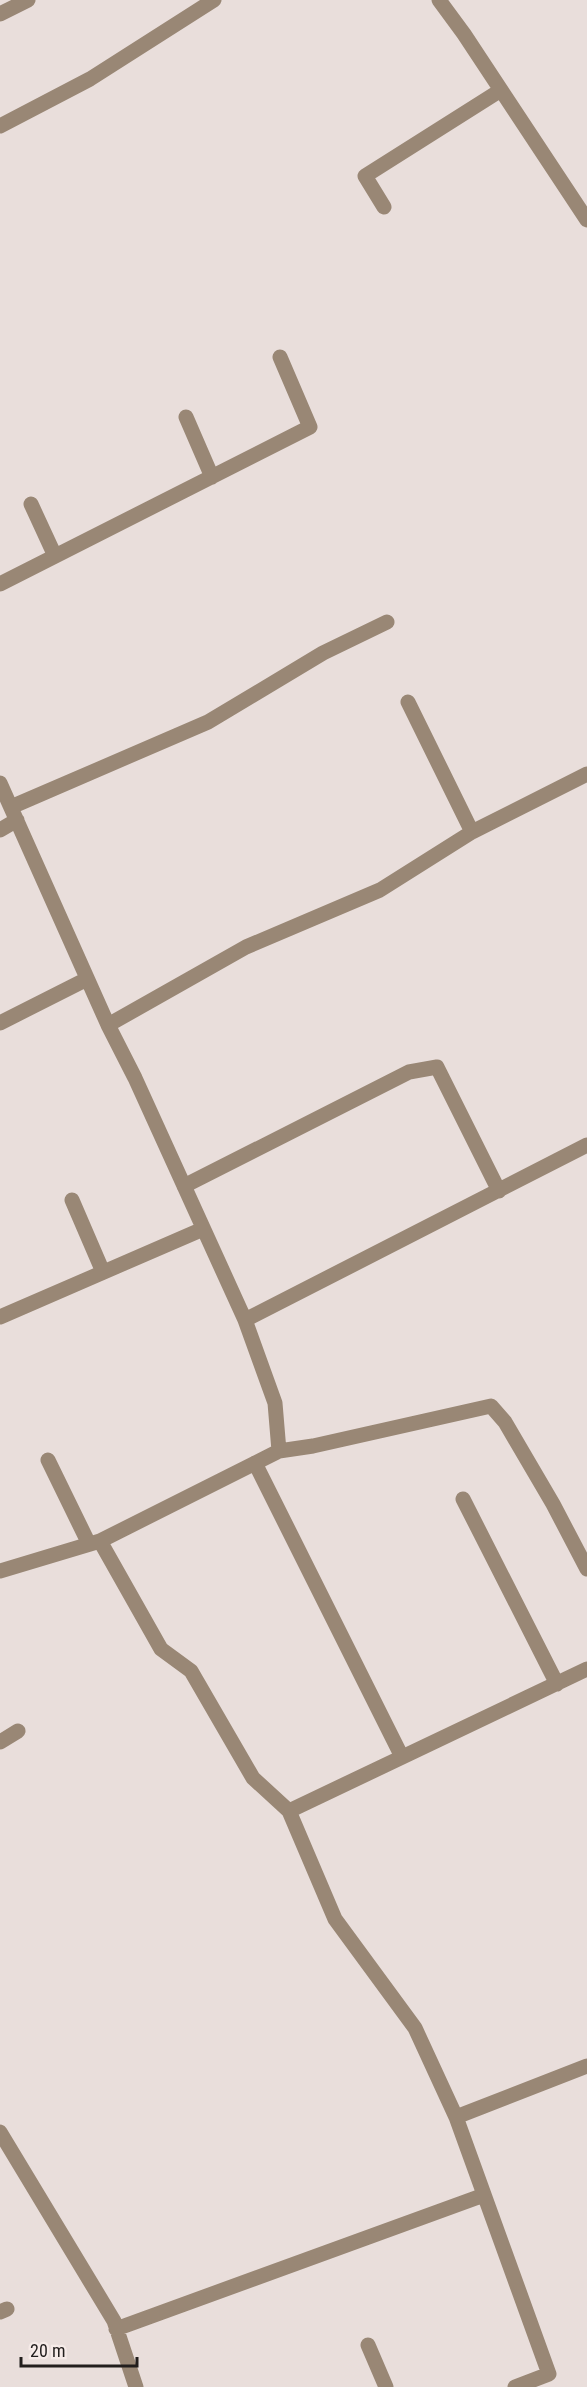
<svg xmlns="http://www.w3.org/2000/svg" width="587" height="2387" font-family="'Roboto Condensed',sans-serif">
	<rect width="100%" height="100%" fill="#e9dedb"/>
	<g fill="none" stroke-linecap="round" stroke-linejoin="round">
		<!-- minor -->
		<path stroke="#998775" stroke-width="15" d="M439,0L464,34L587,220
			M0,14L28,0
			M0,126L90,79L214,0
			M384,207L365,176L501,90
			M186,417L212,477
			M31,504L55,556
			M0,584L310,427L280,357
			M408,702L472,832
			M0,783L108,1025L135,1078L245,1320L275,1403L279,1451L100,1541L0,1571
			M11,807L208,722L323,653L387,622
			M0,830L17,820
			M0,1023L87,979
			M108,1025L246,947L380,890L472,832L587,774
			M184,1186L409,1072L437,1067L499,1191
			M72,1200L103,1272
			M0,1317L203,1229
			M245,1320L587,1145
			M279,1451L313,1446L491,1406L505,1422L553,1504L587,1569
			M48,1460L89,1544
			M255,1463L402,1757
			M463,1499L557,1684
			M100,1541L161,1649L191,1671L253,1778L289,1811L335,1919L415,2028L456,2117L549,2374L515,2387
			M0,1742L18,1731
			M289,1811L587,1669
			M456,2117L587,2066
			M0,2132L114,2321L136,2387
			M0,2312L7,2309
			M116,2329L484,2195
			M368,2345L386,2387"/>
	</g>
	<!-- scale -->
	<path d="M21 2357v9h116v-9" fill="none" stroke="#221e1d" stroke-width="3"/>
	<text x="30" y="2357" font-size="18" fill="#221e1d" stroke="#f6ebe8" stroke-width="4.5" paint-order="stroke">20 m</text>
</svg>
